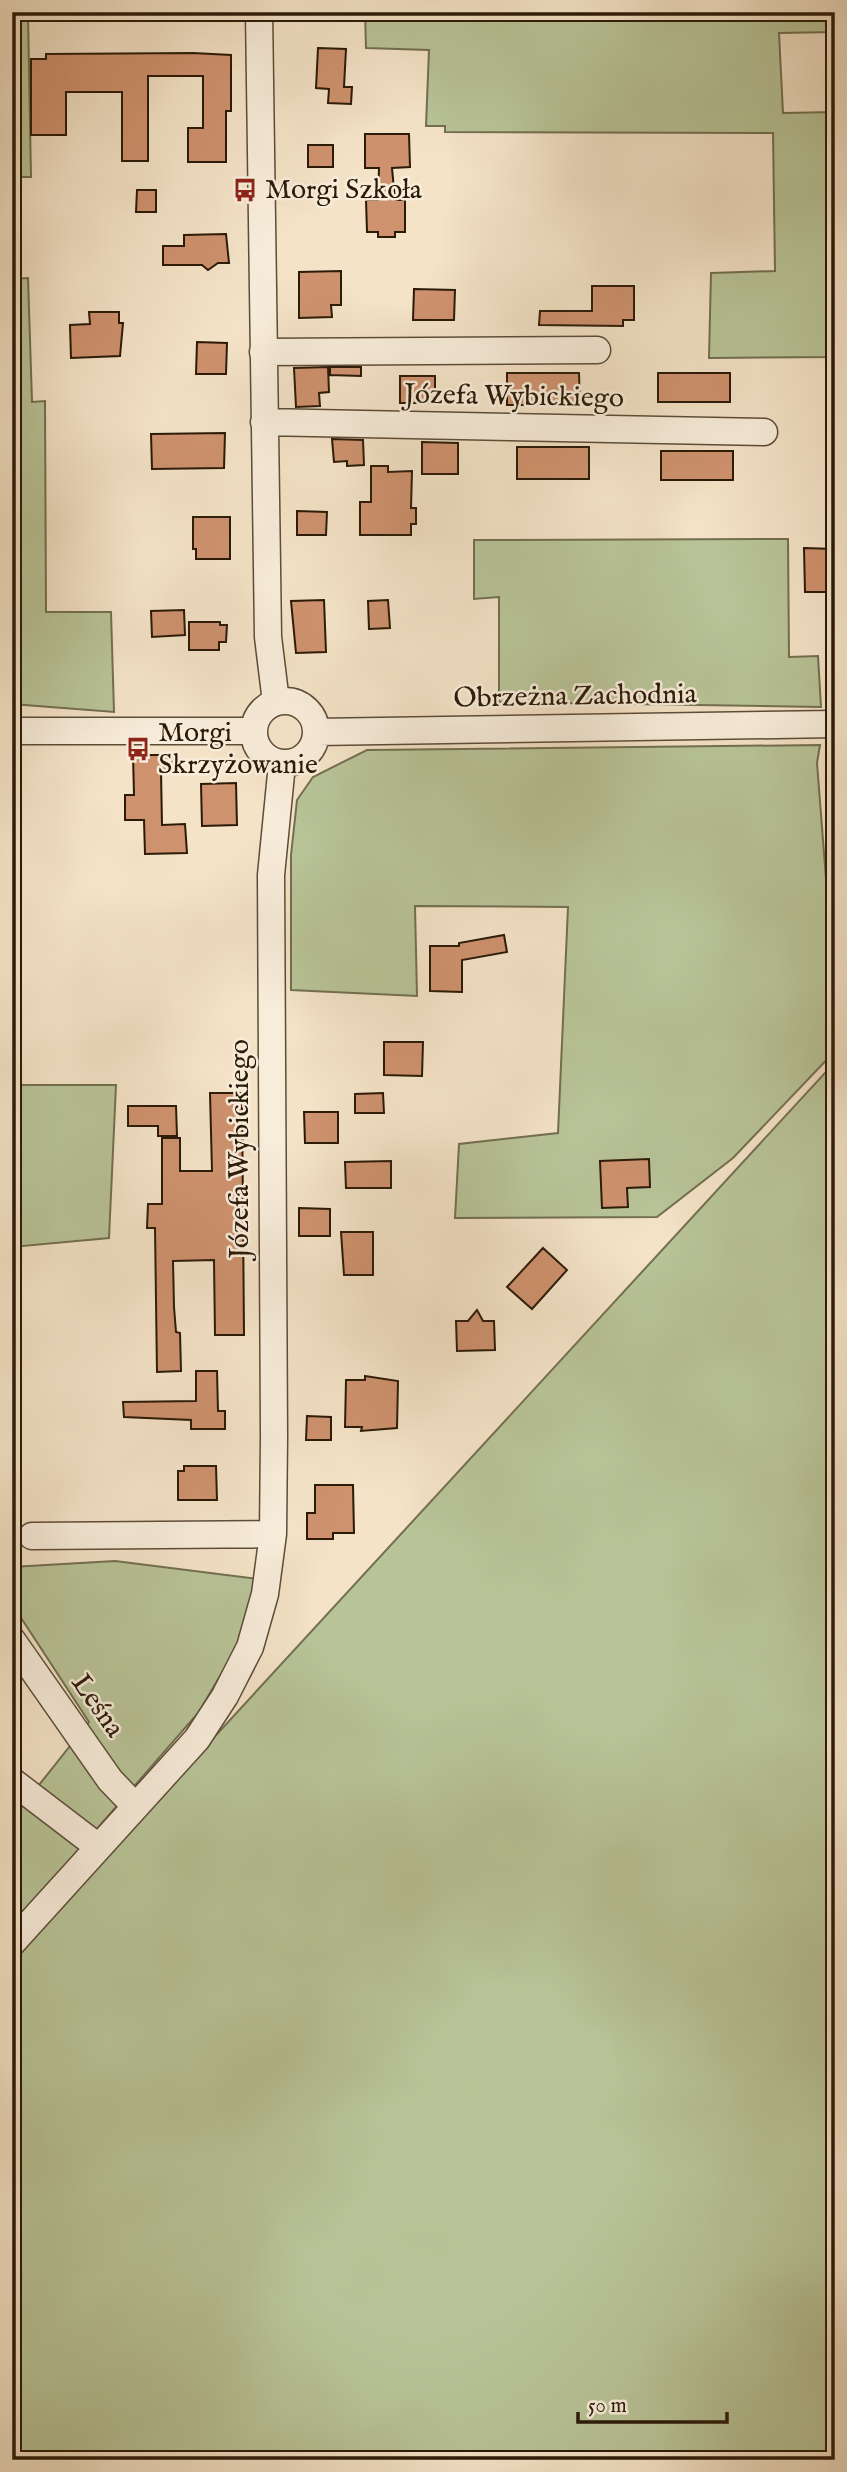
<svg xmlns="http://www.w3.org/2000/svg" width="847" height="2472" font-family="'IM FELL English',serif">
	<rect width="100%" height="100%" fill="#f4e3c7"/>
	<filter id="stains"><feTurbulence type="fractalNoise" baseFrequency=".00286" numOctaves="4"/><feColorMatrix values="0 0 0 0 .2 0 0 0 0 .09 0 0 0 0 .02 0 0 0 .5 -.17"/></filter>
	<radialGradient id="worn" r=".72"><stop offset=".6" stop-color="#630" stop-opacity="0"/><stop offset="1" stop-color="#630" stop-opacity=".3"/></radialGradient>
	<!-- green -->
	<path fill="#b8c498" stroke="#726f50" stroke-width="2" d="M365,12H835V32L779,33L783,113L835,112V357L709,358L711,273L775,271L773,133L445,132V126H426L429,50L366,48Z
		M12,15H28L31,177H12Z
		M28,278L32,402L45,401L46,612H111L114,712L12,704V279Z
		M788,539L789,657L818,656L821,707L499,702V597L474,599V540Z
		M820,745L817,763L830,930L835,931V1051L733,1158L657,1217L455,1218L459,1144L558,1133L568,907L415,906L417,996L291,990V855L297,800L313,777L367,750Z
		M835,1062V2460H12V1957Z
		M12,1085H116L109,1238L12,1247Z
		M115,1561L258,1579L238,1645L199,1712L12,1926V1819L89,1722L12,1604V1567Z"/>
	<!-- building -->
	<path fill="#ce926e" stroke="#2b1a08" stroke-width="2" d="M318,48L346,49L344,87H352L351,104L328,103L329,89L316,88Z
		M193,53L231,55V111H226V162H188V128H203V76H148V161H122V92H66V135H31V59H46V54Z
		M365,134H409L410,167L392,168L395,200H405V232H395V237H378V232H367L366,200H378L379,168H365Z
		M308,145H333V167H308Z
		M137,190H156V212H136Z
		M226,234L229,263H218L208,270L202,265H163V246H184V235Z
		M341,271V305H331L332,317L299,318V272Z
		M592,286H634V320H623V326L539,325L540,311H592Z
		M414,289L455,290L454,320H413Z
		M89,312H119V323H123L120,356L71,358L70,325L90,324Z
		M197,342L227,343L226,374H196Z
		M328,367L329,392L319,393L320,406L296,407L294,368Z
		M330,367H361V376L330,375Z
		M507,373H579L580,405H507Z
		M658,373H730V402H658Z
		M400,376H435V403H400Z
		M225,433L224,468L152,469L151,434Z
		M332,439L363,440L364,465L347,466V461L334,462Z
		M422,442L458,443V474H422Z
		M517,447H589V479H517Z
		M661,451H733V480H661Z
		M371,466H388V472L412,471L411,508H416V524H411V535H360V502H371Z
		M297,511L327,512L326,535H297Z
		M193,517H230V559H196V549H193Z
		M804,548L835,549L834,592H805Z
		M324,600L326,652L296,653L291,601Z
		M388,600L390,628L369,629L368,601Z
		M184,610L185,635L152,637L151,611Z
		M189,622H220V625H227L226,642H219V650H189Z
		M133,755H178V771H161L162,825L185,824L187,853L145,854L144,820H125V795H134Z
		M236,783L237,825L202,826L201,784Z
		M504,935L507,952L462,960V992L430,991V946H459V943Z
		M384,1042H423L422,1076L384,1075Z
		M210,1093H242L244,1335H215L214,1260L173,1261L174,1307L176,1332L180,1333L181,1371L157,1372L155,1228H147L148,1204H162V1138H180V1171H212Z
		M383,1093L384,1113H355V1094Z
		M128,1106H176L177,1136H158V1126H128Z
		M304,1112H338V1143H305Z
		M649,1159L650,1187L627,1188L628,1207L602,1208L600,1161Z
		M391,1161V1188H346L345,1162Z
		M299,1208L330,1209V1236H299Z
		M341,1232H373V1275H344Z
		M543,1248L567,1270L532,1309L507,1287Z
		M477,1310L483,1321H494L495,1350L457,1351L456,1321H468Z
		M196,1371H217L218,1411H225V1429H191V1420L124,1417L123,1402L196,1401Z
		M365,1376L398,1381L397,1428L361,1431L362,1427H345L346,1380H365Z
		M307,1416L331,1417V1440H306Z
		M184,1466H216L217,1500H178V1471H184Z
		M315,1485H353L354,1533H333V1539H307V1513H315Z"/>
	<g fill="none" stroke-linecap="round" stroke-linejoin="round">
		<!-- minor casing -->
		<g stroke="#5d4c38" stroke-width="29">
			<path id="minor" d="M259,12L268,637L276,702
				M263,352L597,350
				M264,422L764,432
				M254 732a31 31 0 1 1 62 0a31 31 0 1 1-62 0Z
				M12,731H253
				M316,732L835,724
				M32,1536L273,1534
				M12,1640L110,1780L135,1806
				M12,1781L97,1846
				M12,1943L197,1739L225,1696L250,1647L265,1594L273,1534L274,1437L271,875L282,764"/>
		</g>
		<!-- minor -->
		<use href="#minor" stroke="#f8eddb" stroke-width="26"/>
	</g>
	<!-- icons -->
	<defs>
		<g id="bus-bare" transform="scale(1.89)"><path d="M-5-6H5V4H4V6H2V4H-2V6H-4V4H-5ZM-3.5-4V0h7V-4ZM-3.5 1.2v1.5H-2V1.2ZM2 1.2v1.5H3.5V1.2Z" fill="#8f2418" stroke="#f8eddb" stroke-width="2.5" paint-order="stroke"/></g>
	</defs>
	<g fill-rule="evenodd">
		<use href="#bus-bare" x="245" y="190"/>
		<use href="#bus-bare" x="138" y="749"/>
	</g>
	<g text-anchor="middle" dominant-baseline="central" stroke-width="5" stroke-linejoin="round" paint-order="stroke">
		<!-- poi labels -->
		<g font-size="28" fill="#2b1a08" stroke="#f8eddb" text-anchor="start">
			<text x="265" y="190">Morgi Szkoła</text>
			<text x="158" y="733">Morgi<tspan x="158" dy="32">Skrzyżowanie</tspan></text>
		</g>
		<!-- street labels -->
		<g font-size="28" fill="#2b1a08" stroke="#f8eddb">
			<text transform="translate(514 397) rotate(1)">Józefa Wybickiego</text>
			<text transform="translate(575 697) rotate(-1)">Obrzeżna Zachodnia</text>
			<text transform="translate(240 1149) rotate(-90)">Józefa Wybickiego</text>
			<text transform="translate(97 1706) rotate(55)">Leśna</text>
		</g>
	</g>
	<!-- margin -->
	<rect width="847" height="2472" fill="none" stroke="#f4e3c7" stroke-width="42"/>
	<rect x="14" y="14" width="819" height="2444" fill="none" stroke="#2b1a08" stroke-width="3.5"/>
	<rect x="21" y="21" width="805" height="2430" fill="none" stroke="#2b1a08" stroke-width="2"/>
	<!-- scale -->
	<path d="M578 2412v10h149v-10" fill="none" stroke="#2b1a08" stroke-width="3.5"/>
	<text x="588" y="2412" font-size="21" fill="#2b1a08" stroke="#f8eddb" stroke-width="5" paint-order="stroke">50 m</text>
	<rect width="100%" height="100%" filter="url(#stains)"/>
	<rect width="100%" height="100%" fill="url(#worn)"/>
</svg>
